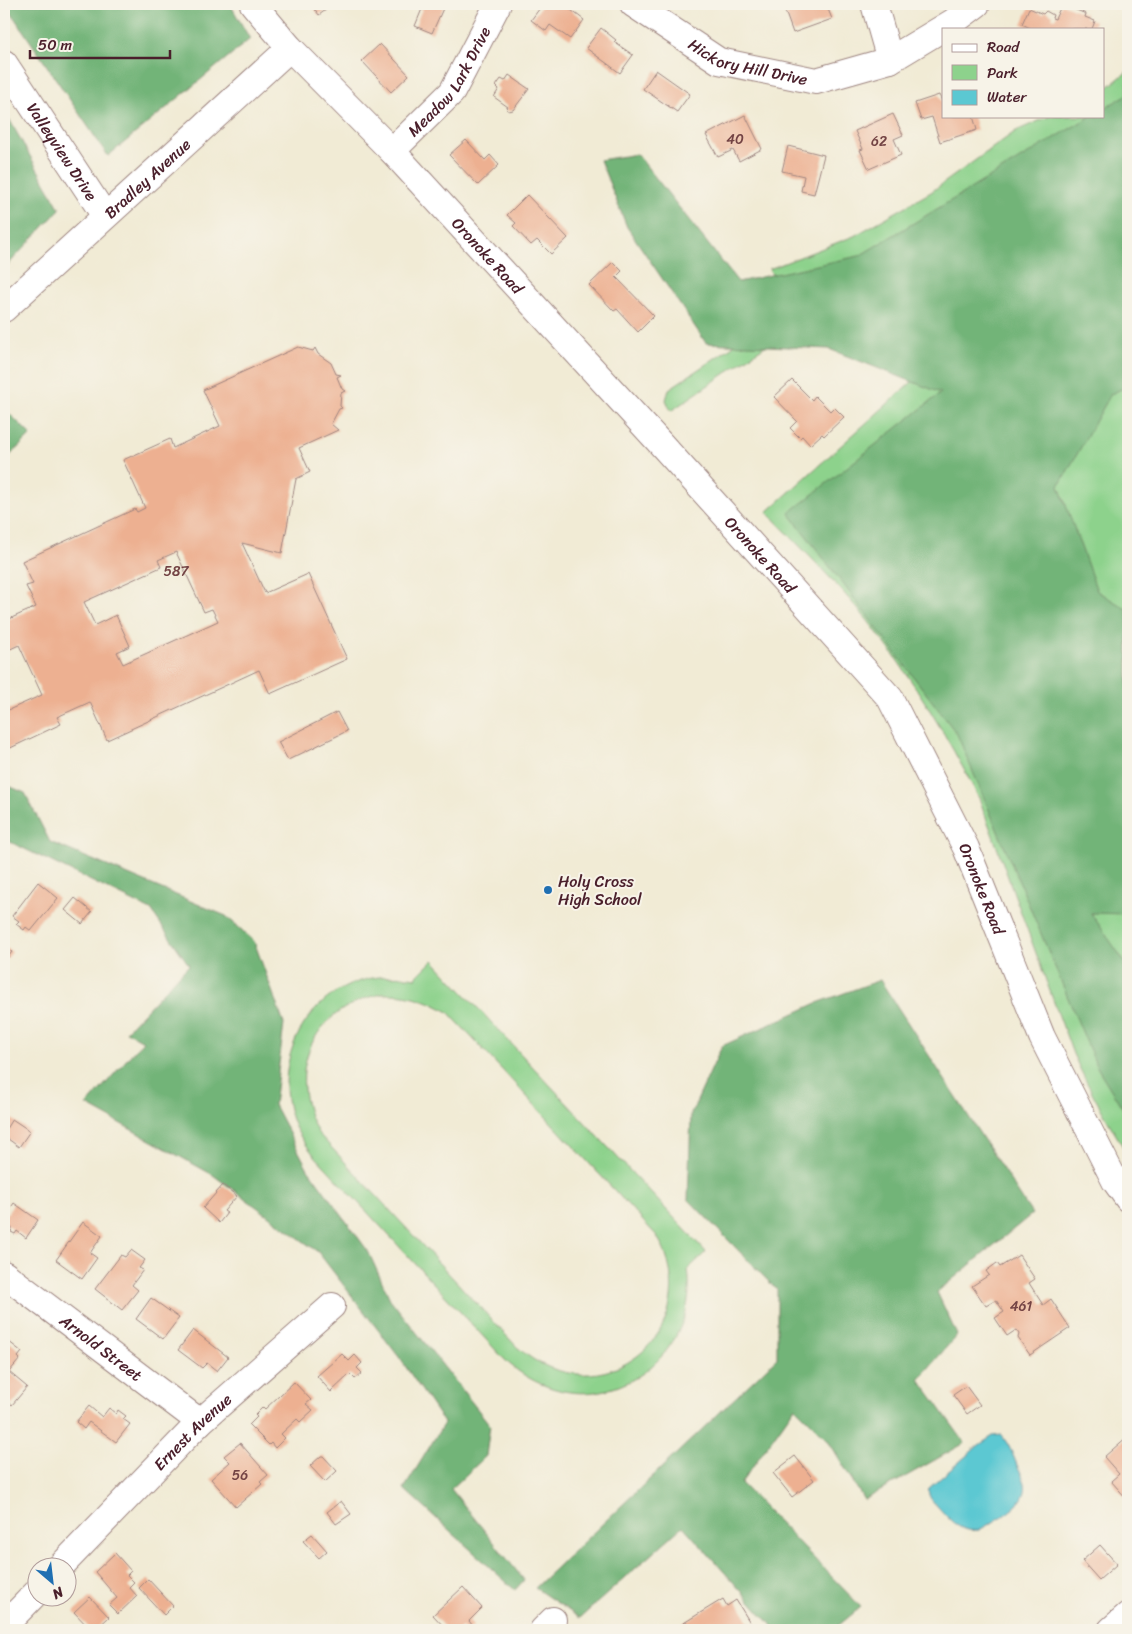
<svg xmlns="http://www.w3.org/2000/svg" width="1132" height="1634" font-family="Sriracha,sans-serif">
	<rect width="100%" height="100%" fill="#f7f3e8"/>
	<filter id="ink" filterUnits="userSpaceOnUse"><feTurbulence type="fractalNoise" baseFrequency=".02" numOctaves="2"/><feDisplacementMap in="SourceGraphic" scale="10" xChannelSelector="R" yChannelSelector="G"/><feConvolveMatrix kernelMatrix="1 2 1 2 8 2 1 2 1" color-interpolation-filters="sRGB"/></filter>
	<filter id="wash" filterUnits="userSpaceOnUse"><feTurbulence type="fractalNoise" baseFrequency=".0096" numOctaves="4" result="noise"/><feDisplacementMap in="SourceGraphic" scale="20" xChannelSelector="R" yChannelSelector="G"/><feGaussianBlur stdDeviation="1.12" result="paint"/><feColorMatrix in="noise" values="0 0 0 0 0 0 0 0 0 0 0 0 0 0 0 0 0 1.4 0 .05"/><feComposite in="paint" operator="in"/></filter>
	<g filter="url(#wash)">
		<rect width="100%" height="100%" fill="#f1ebd5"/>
		<!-- green -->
		<path fill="#8dd28c" stroke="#6c785c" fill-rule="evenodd" d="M1128,71V1155C1108,1122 1089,1089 1073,1054L979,798C947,736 911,675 868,621C837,583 801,548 767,512L913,381L846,290L671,411L666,400L669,389L791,307L769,269L854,236L931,192L1016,131L1050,116H1103V91Z
			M433,960L706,1252L688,1269C700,1347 622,1415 546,1386C530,1380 517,1371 505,1360L314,1155C307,1146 300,1137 295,1127C269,1068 302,997 364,980C381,975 400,976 417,978L416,977ZM382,994C407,993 427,999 448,1012L657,1236C712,1331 600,1421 517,1347L318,1133C284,1071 312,1008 382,994Z"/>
		<!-- forest -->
		<path fill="#72b478" stroke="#5e6a52" d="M5,4H230L250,39L108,156Z
			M1128,94V386L1111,394L1059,486L1097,591L1128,610V914L1091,913L1128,967V1117L1097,1067L957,734L789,513L941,393L829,349L706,343L627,227L600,160L637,154L738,282L859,256L1091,116H1103V109Z
			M4,110L60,209L4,269Z
			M4,408L31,435L4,461Z
			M4,784L25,793L50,842L226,916L254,941L284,1024L274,1105L308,1169L368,1251L390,1299L490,1425L486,1456L451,1489L524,1580L515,1590L404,1489L444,1423L399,1357L318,1252L213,1175L87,1105L143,1041L126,1031L189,965L151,910L4,839Z
			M880,980L1032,1214L937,1292L957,1335L919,1379L965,1443L864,1500L828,1440L795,1407L741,1483L861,1607L833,1630H776L683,1526L580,1618L535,1588L777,1358V1290L688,1199L691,1114L722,1046L817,1003Z"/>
		<!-- water -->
		<path fill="#5bc8d2" stroke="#52747e" d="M1001,1435C1009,1444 1013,1455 1017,1465C1020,1471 1023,1477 1025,1483C1030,1505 994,1521 979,1530C960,1533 950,1520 939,1508C933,1501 927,1497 929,1488L979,1445L993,1436Z"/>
		<g id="blocks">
			<!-- building -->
			<path fill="#edb091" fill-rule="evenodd" d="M311,4H334L319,15Z
				M419,4H445L432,33L415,26L422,9L418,7Z
				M543,4H557L561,7L563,4L584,20L570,39L550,25L546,31L531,20Z
				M806,4H826L832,19L793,33L785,11Z
				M1062,4L1086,14L1085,17L1095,21L1092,29H1032L1022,24L1029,8L1043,14L1046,11L1053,15L1052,18L1055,19Z
				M601,28L616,40L614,42L633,55L620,73L586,48Z
				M380,44L409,75L391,92L362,61Z
				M656,70L690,94L677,112L643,89Z
				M509,75L529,89L513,110L509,111L506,109L508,107L494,97L499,89L496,86L501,79L505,81Z
				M939,95L943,103V116H973L977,130L940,142L932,117L921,120L915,103Z
				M893,114L903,135L894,139L901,155L869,169L860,150L863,149L855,131Z
				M745,115L762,149L739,161L733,150L718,157L706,135Z
				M466,140L485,160L490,155L499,165L478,185L449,155Z
				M788,146L824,155L814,194L801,191L804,176L782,171Z
				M527,195L568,238L551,254L537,240L531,245L513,226L516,223L507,215Z
				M613,262L622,271L616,277L654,316L638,332L617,309L614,311L589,285Z
				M298,347L313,351L315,348L318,354L331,363L336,374L341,375L337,377L342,389L345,391L341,393L340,406L342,408L339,409L331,424L338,430L299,448L310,472L296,479L282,553L242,543L265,593L308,574L347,659L270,694L259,670L107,740L90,702L57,717L61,724L4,751V712L42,695L19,645L4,652V626L9,624L7,620L36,607L26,586L33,584L22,561L135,509L137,512L145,508L123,460L170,439L173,448L220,426L203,390ZM176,552L204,612L212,609L218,621L123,664L117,652L130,646L116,615L95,625L84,602L161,567L158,560Z
				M792,380L812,400L815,396L830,411L834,407L844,417L824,436L822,434L810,445L802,436L800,438L790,428L797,421L774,397Z
				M337,712L347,731L288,760L278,742Z
				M38,882L58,898L31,931L26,927L24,930L16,924L19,921L12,916Z
				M75,898L92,912L82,924L65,910Z
				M4,946L12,952L4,962Z
				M12,1119L30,1131L19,1147L4,1136V1132Z
				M223,1185L237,1196L224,1211L227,1213L219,1223L203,1208Z
				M14,1203L38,1220L26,1238L17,1231L15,1234L11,1232L12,1228L4,1223V1218Z
				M83,1222L102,1236L90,1253L97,1258L82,1279L56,1260Z
				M131,1250L145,1260L139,1268L143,1270L132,1285L138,1290L122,1310L95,1289L121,1255L125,1257Z
				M1019,1255L1035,1279L1029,1283L1043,1305L1051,1299L1070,1328L1030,1355L1018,1338L1019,1334L1016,1330L1007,1336L995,1318L1004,1312L996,1300L986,1306L972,1286L989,1275L986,1271L997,1263L1000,1267Z
				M151,1298L179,1318L163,1339L136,1319Z
				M193,1330L228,1357L217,1371L207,1363L202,1368L178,1350Z
				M8,1341L22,1352L18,1357L20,1359L9,1372L27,1387L12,1405L4,1398V1346Z
				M342,1354L349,1361L355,1355L362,1363L357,1368L362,1373L355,1379L350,1374L331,1392L317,1376Z
				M294,1382L311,1400L306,1404L313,1410L300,1422L297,1419L281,1434L285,1438L275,1448L271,1443L269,1445L249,1425L257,1417L255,1415L263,1407L265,1409Z
				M966,1386L980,1405L967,1414L953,1395Z
				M89,1406L102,1417L109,1408L116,1414L118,1410L126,1416L123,1419L130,1424L116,1442L89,1422L84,1429L76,1422Z
				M1128,1436V1498L1127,1499L1111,1481L1119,1474L1104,1457Z
				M240,1443L268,1475L260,1482L262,1484L236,1507L211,1479L230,1462L224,1456Z
				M321,1456H323L337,1471L325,1482L310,1466Z
				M795,1456L814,1480L792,1497L773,1473Z
				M341,1501L351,1514L336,1524L327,1512Z
				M312,1534L327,1551L319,1558L303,1541Z
				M1100,1545L1117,1564L1099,1580L1082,1561Z
				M115,1553L131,1571L127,1575L134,1582L129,1587L137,1596L118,1614L109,1605L117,1598L95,1572Z
				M148,1579L173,1606L164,1615L139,1588Z
				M463,1587L482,1608L469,1621L473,1626L468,1630H465L462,1627L458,1630H447L433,1615Z
				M90,1597L109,1617L95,1630H91L74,1612Z
				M723,1599L727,1606L736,1600L754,1629L751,1630H678L684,1627L682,1624Z"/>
		</g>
	</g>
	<g filter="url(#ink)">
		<use href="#blocks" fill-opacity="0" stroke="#9e8580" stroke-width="1"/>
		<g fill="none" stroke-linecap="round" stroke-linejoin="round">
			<!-- minor casing -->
			<g stroke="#9e8580" stroke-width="28">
				<g id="minor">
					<path id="s1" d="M253,4L290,48L392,151L661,444L890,698L966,848L1042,1037L1115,1181L1128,1199"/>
					<path id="s2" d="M633,4L719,61L816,81L890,60L953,22L977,4"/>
					<path d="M874,4L890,60"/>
					<path id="s3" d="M4,63L105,216"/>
					<path id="s4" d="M392,151L452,92L498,4"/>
					<path id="s5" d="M4,309L290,48"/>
					<path id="s6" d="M4,1274L200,1422"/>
					<path id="s7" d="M61,1566L200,1422L332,1306"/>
					<path d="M4,1626L38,1591"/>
					<path d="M543,1630L553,1620"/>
					<path d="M1111,1630L1128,1615"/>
				</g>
			</g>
			<!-- minor -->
			<use href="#minor" stroke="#fff" stroke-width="26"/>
		</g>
	</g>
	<!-- markers -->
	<circle fill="#1f6fb2" stroke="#f7f3e8" stroke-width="2" cx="548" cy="890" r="5"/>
	<g text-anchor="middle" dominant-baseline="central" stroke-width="4" stroke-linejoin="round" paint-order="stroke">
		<!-- number labels -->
		<g font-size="14" fill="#734344">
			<text x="735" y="139">40</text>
			<text x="879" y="141">62</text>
			<text x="176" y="571">587</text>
			<text x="1021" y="1306">461</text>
			<text x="240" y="1475">56</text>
		</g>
		<!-- street labels -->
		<g font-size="16" fill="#4a1f2b" stroke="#f7f3e8">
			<text stroke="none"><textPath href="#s2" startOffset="131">Hickory Hill Drive</textPath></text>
			<text stroke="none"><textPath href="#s4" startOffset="91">Meadow Lark Drive</textPath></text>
			<text stroke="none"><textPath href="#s3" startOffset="106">Valleyview Drive</textPath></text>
			<text stroke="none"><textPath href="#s5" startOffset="194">Bradley Avenue</textPath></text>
			<text stroke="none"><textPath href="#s1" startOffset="344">Oronoke Road</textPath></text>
			<text stroke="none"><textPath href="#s1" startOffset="749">Oronoke Road</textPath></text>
			<text stroke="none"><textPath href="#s1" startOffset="1154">Oronoke Road</textPath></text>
			<text stroke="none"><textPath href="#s6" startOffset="122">Arnold Street</textPath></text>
			<text stroke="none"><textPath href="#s7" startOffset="188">Ernest Avenue</textPath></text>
		</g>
		<!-- poi labels -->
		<g font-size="16" fill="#4a1f2b" stroke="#f7f3e8" text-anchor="start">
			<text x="558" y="881">Holy Cross<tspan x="558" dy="18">High School</tspan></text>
		</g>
	</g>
	<!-- margin -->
	<rect width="1132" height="1634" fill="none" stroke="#f7f3e8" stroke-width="20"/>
	<!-- legend -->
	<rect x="942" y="28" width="162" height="90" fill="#f7f3e8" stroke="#b29e9c"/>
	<rect x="952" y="44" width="25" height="8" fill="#ffffff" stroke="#b29e9c"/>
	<text x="987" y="52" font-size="15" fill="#4a1f2b">Road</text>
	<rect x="952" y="65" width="25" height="15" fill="#8dd28c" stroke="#b29e9c"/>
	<text x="987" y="78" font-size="15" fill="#4a1f2b">Park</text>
	<rect x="952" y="90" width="25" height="15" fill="#5bc8d2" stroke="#b29e9c"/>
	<text x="987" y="102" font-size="15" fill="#4a1f2b">Water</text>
	<!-- north arrow -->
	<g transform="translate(52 1582) rotate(152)"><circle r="24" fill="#f7f3e8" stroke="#b29e9c"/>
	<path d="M0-4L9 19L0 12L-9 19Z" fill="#1f6fb2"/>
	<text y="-8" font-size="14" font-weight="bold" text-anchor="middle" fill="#4a1f2b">N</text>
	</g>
	<!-- scale -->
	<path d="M30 50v8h140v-8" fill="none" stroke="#4a1f2b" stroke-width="2.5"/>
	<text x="38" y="50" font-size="15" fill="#4a1f2b" stroke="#f7f3e8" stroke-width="4" paint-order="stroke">50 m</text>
</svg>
